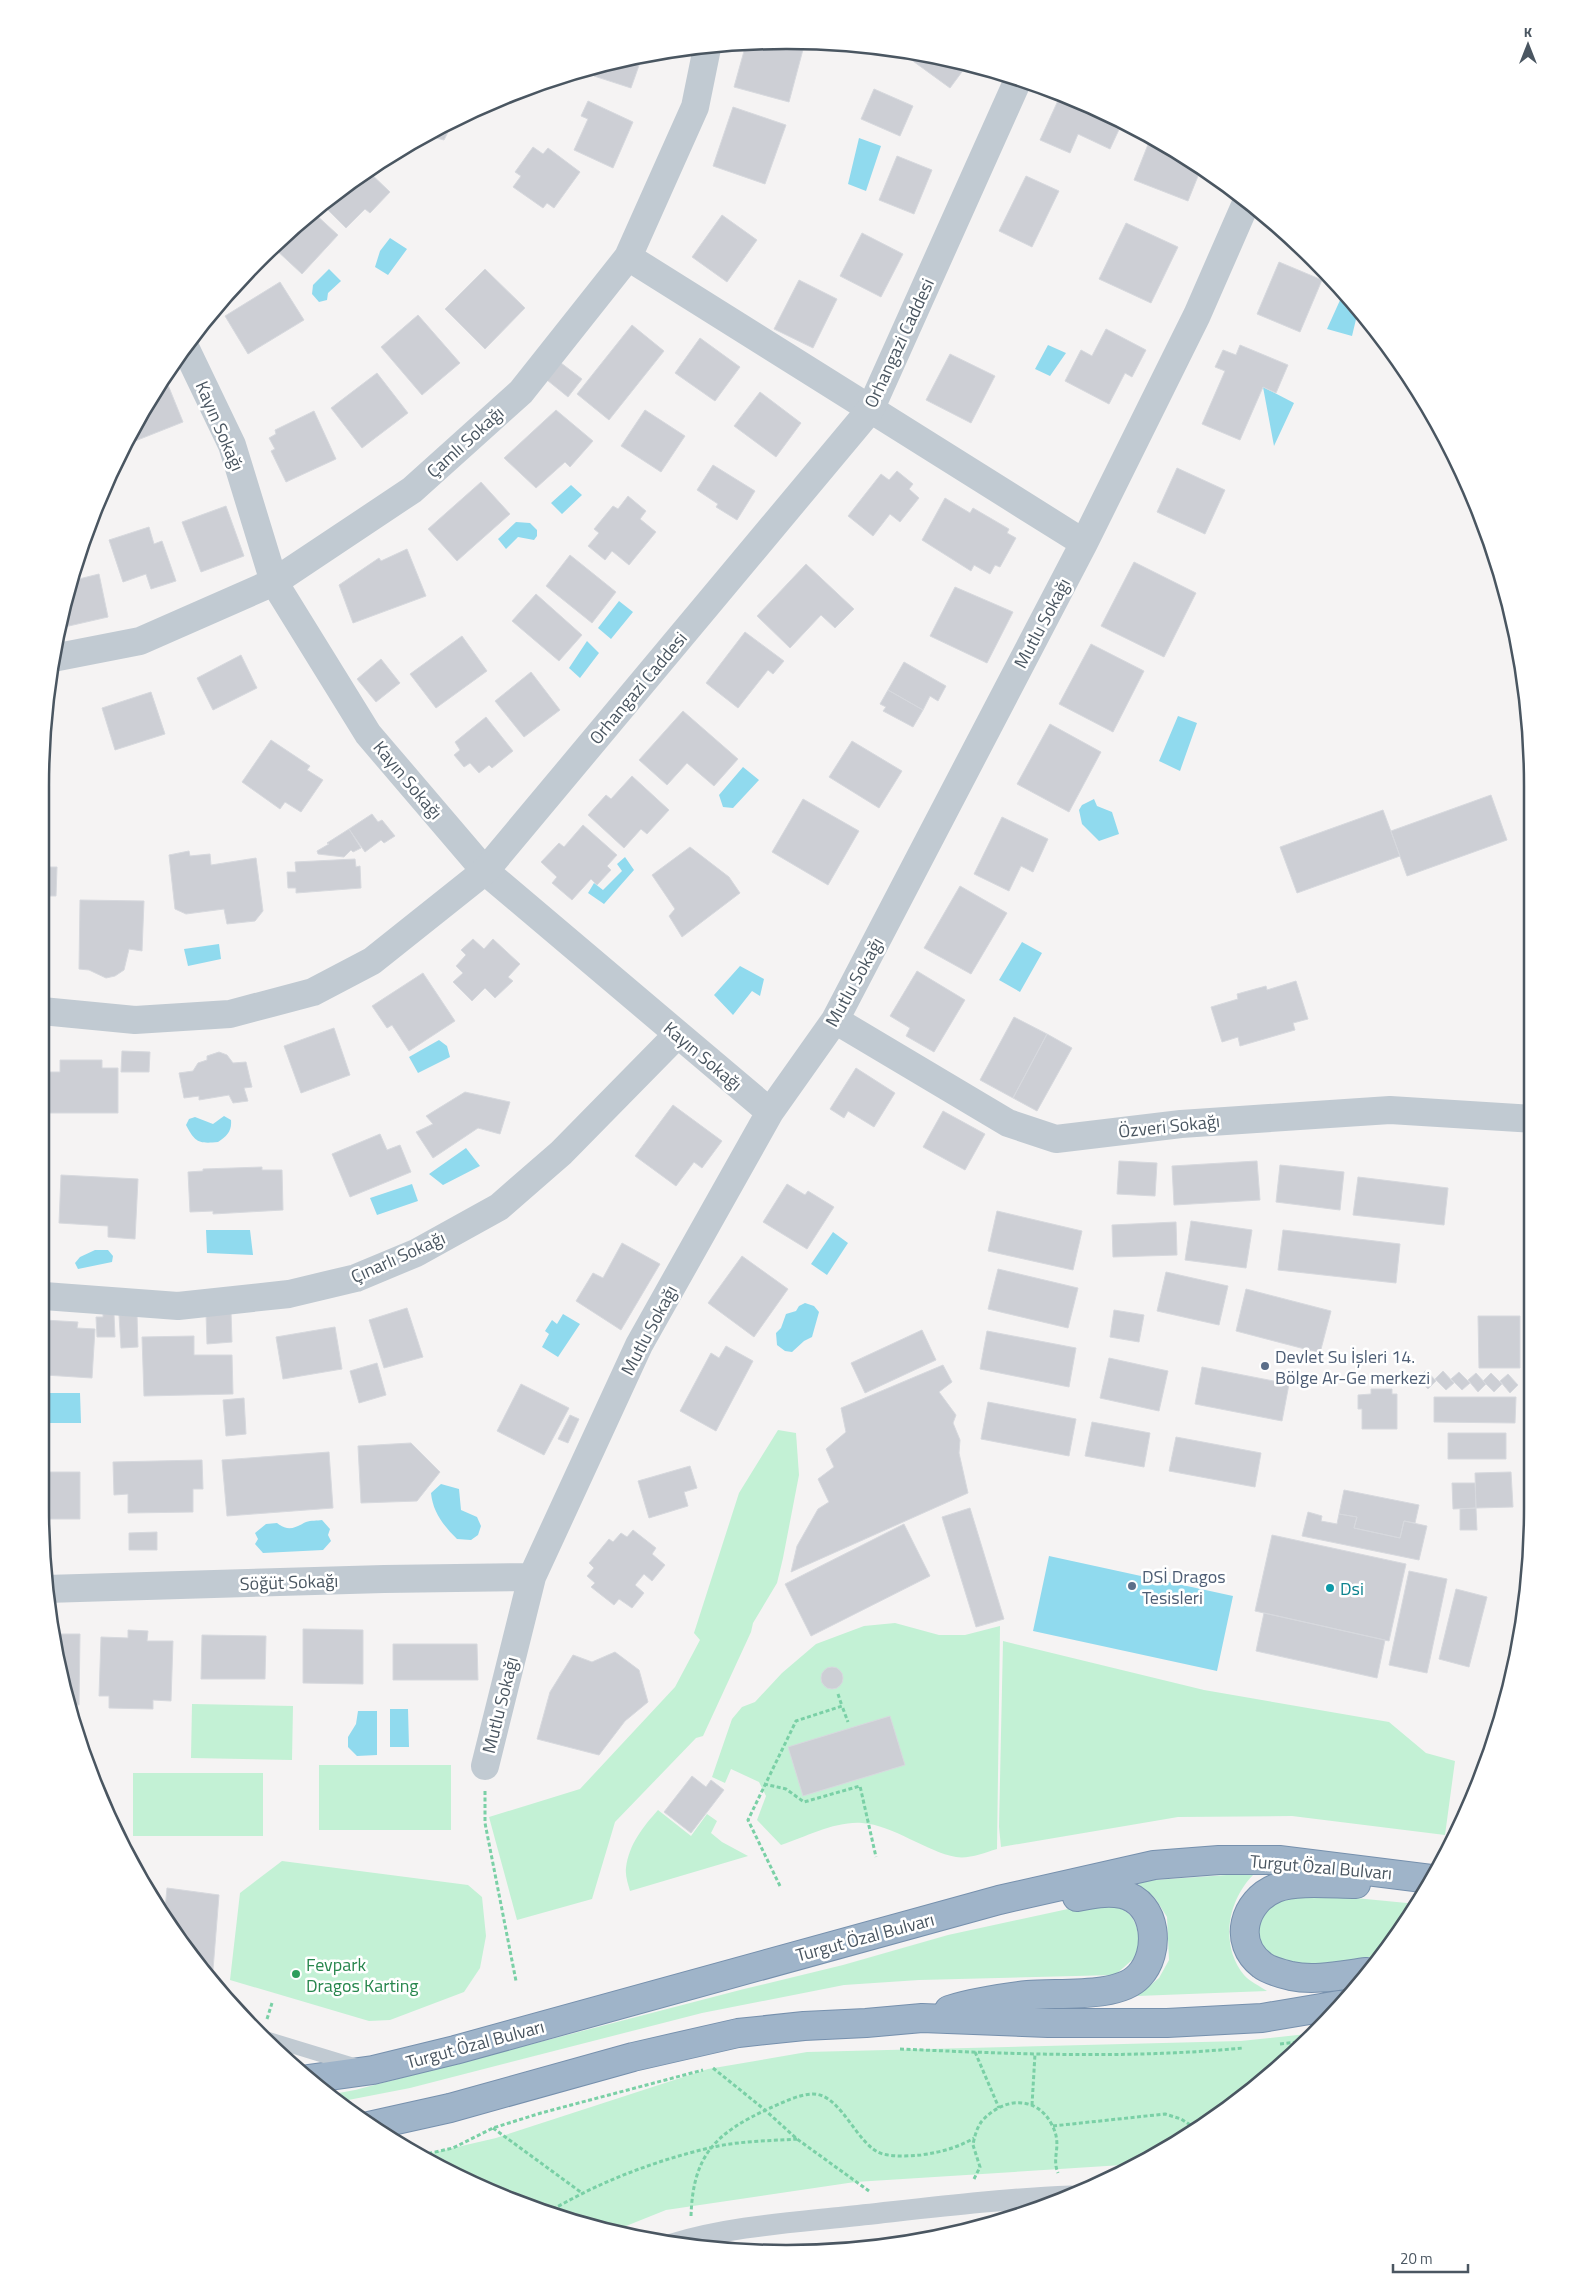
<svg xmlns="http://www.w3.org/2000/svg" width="1573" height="2294" font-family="'Titillium Web',sans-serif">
	<rect width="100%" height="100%" fill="#f5f3f3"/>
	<!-- green -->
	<path fill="#c3f1d5" d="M778,1430L796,1433L799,1475L783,1558L777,1583L753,1623L751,1632L703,1736L696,1738L615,1822L592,1899L517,1920L489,1817L580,1789L675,1687L700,1640L694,1633L739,1493Z
		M895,1623L939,1635H965L1000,1626L997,1849C984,1853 969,1859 956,1857C927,1852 893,1825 862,1823C835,1821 806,1837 781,1845L757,1820L766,1796L759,1782L731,1769L725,1783L712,1777L732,1719L742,1707L755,1702L782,1673L816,1644L864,1626Z
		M1003,1641L1204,1690L1389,1722L1426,1753L1455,1761L1445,1835L1292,1816L1178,1817L1001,1847L999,1827Z
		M192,1704L293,1706L292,1760L191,1758Z
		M319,1765H451V1830H319Z
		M133,1773H263V1836H133Z
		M658,1810L691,1836L707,1814L717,1821L711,1833L722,1842L748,1856L630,1891C628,1884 625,1875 626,1868C629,1844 643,1827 658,1810Z
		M282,1861L468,1885L482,1897L486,1936L480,1968L464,1992L390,2020L369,2021L230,1980L240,1893Z
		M1255,1873C1228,1899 1219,1944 1244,1975C1250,1982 1260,1986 1267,1991L1137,1996L1159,1978L1169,1960L1167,1917L1155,1898L1138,1884L1141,1881Z
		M1304,1893L1417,1904L1407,1922L1379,1956C1352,1959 1273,1977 1261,1943C1259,1938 1256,1931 1258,1925C1260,1916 1268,1906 1273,1898Z
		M1091,1904C1130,1904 1140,1917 1139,1954L1115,1975L919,1980L844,1985L702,2013L410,2088L338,2102L328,2095L355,2090L744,1989L843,1965L948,1935Z
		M1316,2033L1241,2100L1138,2164L855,2182L666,2210L611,2232L593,2228L501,2197L423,2155L496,2138L708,2069L807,2052L1241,2041Z"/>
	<!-- water -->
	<path fill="#90daee" d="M859,138L881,146L866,191L848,184Z
		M390,238L407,249L388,275L375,267L380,251Z
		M329,269L341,281L328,293L327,300L319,302L312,294L313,285Z
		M1340,289L1358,311L1352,336L1327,329L1341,298L1338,294Z
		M1048,345L1066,353L1050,376L1035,369Z
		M1263,387L1294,403L1274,446Z
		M571,485L582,495L562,514L551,503Z
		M516,522L530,523L537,530V536L534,540L518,537L506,549L498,539Z
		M619,601L633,612L611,639L598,628Z
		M587,641L599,653L580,678L569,668Z
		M1178,716L1197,723L1180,771L1159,761Z
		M743,767L759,780L733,808L723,807L719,795Z
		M1094,799L1097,806L1112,812L1119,834L1099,841L1082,824L1079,810L1082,805Z
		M625,857L634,870L604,904L588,893L594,883L603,890L622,871L617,864Z
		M1022,942L1042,953L1020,992L999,980Z
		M219,944L221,959L188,966L184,949Z
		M740,966L764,979L760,996L752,991L733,1015L714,995Z
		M439,1040L447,1046L450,1057L418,1073L409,1057Z
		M224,1116L231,1120C232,1131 227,1136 218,1142C198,1144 195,1142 186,1125L189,1119L195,1117L213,1124Z
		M466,1148L480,1166L443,1185L429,1174Z
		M412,1184L418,1201L377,1215L370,1198Z
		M206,1230H250L253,1255L207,1253Z
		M833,1232L848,1243L827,1275L811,1264Z
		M95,1250H108L113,1256L112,1262L78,1269L75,1263L80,1257Z
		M805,1303L814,1306L819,1312L812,1337L804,1341L792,1352L785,1351L777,1345L776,1333L781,1328L786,1314L796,1311L799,1306Z
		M563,1314L580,1324L558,1357L542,1347L549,1334L545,1331L552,1320L557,1324Z
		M45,1393H80L81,1423H45Z
		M441,1484L459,1489L461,1510L477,1517L481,1526L478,1535L471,1540L457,1539C444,1526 433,1513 431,1493Z
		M322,1520L330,1529L328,1535L331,1541L323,1550L263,1553L255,1544L258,1539L255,1533L266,1524L277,1523C289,1532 294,1528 306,1522C311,1520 317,1521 322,1520Z
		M1049,1556L1233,1596L1217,1671L1033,1631Z
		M390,1709H408L409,1747H390Z
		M358,1711H377V1755L357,1756L348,1747V1737L356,1724Z"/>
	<!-- building -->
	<path fill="#cdcfd5" stroke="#d7d9de" d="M787,40L805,42L789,102L734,87L746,44Z
		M909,52L932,54L967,65L950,88L906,56Z
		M643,54L631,88L594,76L597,68Z
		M874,89L913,106L900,136L861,119Z
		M1061,94L1072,97L1122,123L1110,149L1078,134L1070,153L1040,140Z
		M588,101L633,122L613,168L574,150L588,119L581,116Z
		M733,107L786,125L765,184L713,166Z
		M453,122L444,140L433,137L394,160L391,155Z
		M1149,142L1202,166L1188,201L1134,180Z
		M533,147L543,154L548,148L580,172L554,208L547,203L543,208L513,187L521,176L515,172Z
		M897,156L932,170L914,214L879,200Z
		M367,170L390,192L370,213L365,209L346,228L323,205Z
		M1026,176L1059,191L1032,247L999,231Z
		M314,213L338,235L302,274L273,247Z
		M722,215L757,240L727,282L692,257Z
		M1126,223L1178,247L1151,303L1099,279Z
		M862,233L903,254L881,297L840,276Z
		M1279,262L1322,280L1300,332L1257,314Z
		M485,269L525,308L485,349L445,309Z
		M799,280L837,299L813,348L774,329Z
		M280,282L304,320L248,354L225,316Z
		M418,315L460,363L422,395L381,347Z
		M632,325L664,351L609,420L577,394Z
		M1106,329L1146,350L1132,377L1125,373L1109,404L1065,381L1081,350L1092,356Z
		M700,338L740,367L715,401L675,373Z
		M1240,345L1288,365L1276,393L1263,387L1240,440L1202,424L1225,371L1215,367L1223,350L1236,355Z
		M950,354L995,376L971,423L926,400Z
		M561,363L582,379L568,397L547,380Z
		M377,373L408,413L362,448L331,408Z
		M168,385L183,422L135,441L132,432L140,414L155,390Z
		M760,392L801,423L776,457L734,426Z
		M556,410L593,441L570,467L565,462L536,488L504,458Z
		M645,410L685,436L661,472L621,446Z
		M314,411L336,459L286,482L271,451L275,449L269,438L276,434L275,430Z
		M713,465L755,491L737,520L716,507L718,504L697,490Z
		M1177,468L1225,490L1205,534L1157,512Z
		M897,471L913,484L909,489L919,498L900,522L890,514L873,536L848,516L881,474L889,480Z
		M481,482L510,514L457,561L428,529Z
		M628,496L646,511L640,519L656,532L629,565L612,551L605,560L588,546L599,533L594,529L613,506L618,509Z
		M945,498L970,513L973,508L1009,529L1007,533L1016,538L1000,567L995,565L990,574L974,565L971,571L922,540Z
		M226,506L244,556L201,572L182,522Z
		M149,527L154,544L162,541L176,581L151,589L146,574L123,582L109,540Z
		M407,549L426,596L353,623L339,585L379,558L381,561Z
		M570,555L616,592L592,623L546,586Z
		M1134,562L1196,593L1164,657L1101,626Z
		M806,564L854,609L835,628L821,615L790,648L757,616Z
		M99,574L108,617L60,628L59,622L71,581Z
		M955,587L1013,612L987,663L930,636Z
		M536,594L582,635L559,661L512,621Z
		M745,632L784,661L773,674L768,670L738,708L706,683Z
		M462,636L487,671L436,708L410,674Z
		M1091,644L1144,671L1113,732L1059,704Z
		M241,655L257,688L213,710L197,678Z
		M381,659L400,683L376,702L357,679Z
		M904,662L946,686L938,701L930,696L923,710L888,690Z
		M531,672L560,710L524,737L495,701Z
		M888,690L923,710L913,727L883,711L886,707L880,704Z
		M151,692L165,734L115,750L102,708Z
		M683,711L738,759L714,786L687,763L667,785L639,760Z
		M486,717L513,751L492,768L489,765L479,773L470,763L464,767L454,755L460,750L455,742Z
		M1050,724L1101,752L1069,812L1017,784Z
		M271,740L310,766L307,770L323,780L301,812L285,802L280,809L242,782Z
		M852,741L902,771L879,808L829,777Z
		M632,776L669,810L647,834L641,829L624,848L588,815L606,795L611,799Z
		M1491,795L1507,840L1407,876L1391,831Z
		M803,799L859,831L828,885L772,852Z
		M1383,810L1400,856L1297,893L1280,847Z
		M372,814L378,822L382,820L395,836L384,843L381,840L365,852L349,829Z
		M1002,817L1048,839L1033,872L1021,866L1009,891L974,874Z
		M583,825L617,855L607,866L611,870L597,885L591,879L572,900L552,883L557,877L541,862L559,843L564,847Z
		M349,829L361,848L353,852L351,850L344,857L318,854L317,851L329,844L327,843Z
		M690,847L729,877L740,893L682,937L669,916L675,909L652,875Z
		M189,851L190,856L210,854L211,865L256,858L263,911L255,921L227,924L224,909L186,914L175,909L169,855Z
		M355,859L356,867L360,866L361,888L296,893V888H288L287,872H296L295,862Z
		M41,867H57L56,896H41Z
		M960,886L1007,913L971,974L924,948Z
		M80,900L144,901L142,951L129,949L124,970L115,976L106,978L89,970L79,969Z
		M473,939L484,949L493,939L520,964L508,977L513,981L495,998L485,988L472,1001L453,982L463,973L456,966L466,955L461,950Z
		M917,971L965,1000L934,1052L906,1036L910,1028L890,1016Z
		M423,973L455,1021L409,1051L392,1025L387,1028L372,1006Z
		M1296,981L1308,1019L1293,1023L1295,1030L1240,1046L1238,1037L1222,1042L1211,1007L1238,999L1237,994L1266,986L1267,990Z
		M1014,1017L1047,1034L1013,1098L980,1080Z
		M334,1028L350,1075L301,1093L284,1046Z
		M1047,1034L1072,1048L1037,1111L1013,1098Z
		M122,1051L150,1052L149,1072H121Z
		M219,1052L227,1055L233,1063L246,1062L252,1087L244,1088L248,1101L233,1103L229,1095L199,1100V1096L184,1098L179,1073L193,1071L198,1063L207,1060V1056Z
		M60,1060H102V1068H118V1113H46L45,1072H60Z
		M856,1068L895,1093L874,1127L848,1111L844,1118L830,1109Z
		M465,1092L510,1102L500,1134L478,1128L433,1158L416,1132L433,1124L426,1116Z
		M673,1105L722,1141L702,1168L694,1162L676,1186L635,1156Z
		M943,1111L985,1134L965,1170L923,1147Z
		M380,1134L387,1150L400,1145L411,1172L350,1197L332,1154Z
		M1119,1161L1157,1163L1155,1196L1117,1194Z
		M1257,1161L1260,1200L1174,1205L1172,1166Z
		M1280,1165L1344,1172L1340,1210L1276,1202Z
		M262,1167V1170H282L283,1210L213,1214V1211L190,1212L188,1172L203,1171V1169Z
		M61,1175L138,1179L135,1239L108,1237V1226L59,1223Z
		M1358,1177L1448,1188L1444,1225L1353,1215Z
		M787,1184L805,1195L808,1191L834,1207L807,1249L763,1222Z
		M997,1211L1082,1231L1073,1270L988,1251Z
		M1191,1221L1252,1230L1246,1268L1185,1260Z
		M1176,1222L1177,1255L1113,1257L1112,1225Z
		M1283,1230L1400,1244L1396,1283L1278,1270Z
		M622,1243L660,1264L621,1330L576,1301L593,1273L603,1278Z
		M742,1256L788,1289L754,1337L708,1303Z
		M998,1269L1078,1288L1068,1328L988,1309Z
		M1166,1272L1228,1286L1219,1325L1157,1311Z
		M1246,1289L1331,1311L1320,1353L1236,1331Z
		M407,1308L423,1357L384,1368L369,1320Z
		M1114,1310L1144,1315L1139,1342L1110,1337Z
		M231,1312L232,1342L207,1344L206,1313Z
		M103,1314H114L115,1337H97L96,1317H103Z
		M137,1314L138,1347L121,1348L119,1315Z
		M1478,1316H1520V1368H1479Z
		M44,1320L78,1322L77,1328L95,1329L92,1378L45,1375Z
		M335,1327L342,1369L283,1379L276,1337Z
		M922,1330L936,1360L865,1393L851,1363Z
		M987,1331L1076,1348L1069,1387L980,1369Z
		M194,1336V1355H232L233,1394L144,1396L142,1337Z
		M726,1346L753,1361L716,1431L680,1411L711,1353L719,1358Z
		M1109,1358L1168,1371L1159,1411L1100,1398Z
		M377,1363L386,1395L359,1403L350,1371Z
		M943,1365L952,1382L939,1392L956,1415L953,1423L960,1440L959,1453L968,1493L791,1572L797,1546L818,1509L829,1502L818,1479L834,1467L826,1449L846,1432L841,1408Z
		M1202,1367L1289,1384L1282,1421L1195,1404Z
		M1426,1370L1436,1381L1428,1389L1418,1378Z
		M1443,1371L1454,1383L1446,1390L1435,1379Z
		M1459,1372L1470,1383L1462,1390L1451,1379Z
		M1476,1373L1486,1384L1478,1392L1468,1380Z
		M1491,1373L1502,1384L1494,1392L1483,1381Z
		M1508,1374L1518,1385L1510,1393L1500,1381Z
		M521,1384L569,1408L544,1455L497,1431Z
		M1371,1389H1392V1394H1397V1429H1362V1409H1358V1395L1371,1394Z
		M1434,1397H1516L1515,1423L1434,1422Z
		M244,1398L246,1434L226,1436L223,1400Z
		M988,1402L1076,1419L1069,1456L981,1439Z
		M570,1415L579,1419L568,1443L558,1439Z
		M1092,1422L1150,1433L1144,1467L1085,1456Z
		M1527,1423L1533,1424V1456L1525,1455Z
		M1448,1433H1506V1459H1448Z
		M1176,1437L1261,1453L1255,1487L1169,1471Z
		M411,1443L440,1472L417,1501L361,1503L358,1446Z
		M329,1452L333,1508L227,1516L222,1460Z
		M202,1460L203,1489H193V1512L128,1513V1494L114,1495L113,1462Z
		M690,1466L697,1488L684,1492L688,1506L649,1518L638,1481Z
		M45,1472H80V1519H46Z
		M1511,1472L1513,1507L1476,1508L1475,1473Z
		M1452,1483H1475L1476,1508L1453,1509Z
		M1525,1483H1533V1512H1526Z
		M1344,1490L1419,1505L1415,1523L1404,1521L1400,1538L1354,1528L1357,1517L1339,1514Z
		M970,1508L1004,1619L976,1627L942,1517Z
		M1476,1508L1477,1530H1460V1509Z
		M1308,1512L1322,1516L1321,1521L1337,1524L1339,1514L1357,1517L1354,1528L1400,1538L1404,1521L1427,1526L1419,1560L1302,1536Z
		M904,1524L930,1576L811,1636L785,1584Z
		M633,1530L656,1548L652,1554L665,1565L652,1581L644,1574L635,1585L644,1593L632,1608L619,1599L614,1605L591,1587L595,1583L587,1576L594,1568L589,1563L609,1539L613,1542L621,1533L627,1537Z
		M157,1532V1550H129V1533Z
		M1272,1535L1406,1564L1389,1641L1255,1611Z
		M1409,1571L1447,1579L1427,1673L1389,1665Z
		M1456,1589L1487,1597L1469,1667L1439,1659Z
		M1264,1613L1385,1640L1377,1678L1256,1651Z
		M303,1629L363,1630V1684L303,1683Z
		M128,1630L148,1631L147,1641H173L171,1701L153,1700V1709L109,1708V1696H99L101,1637L128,1638Z
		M52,1634H80L79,1705H67Z
		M202,1635L266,1636L265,1679H201Z
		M393,1644H477L478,1680H393Z
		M615,1652L639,1670L648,1702L625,1721L599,1755L537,1739L550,1692L573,1655L592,1662Z
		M821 1678a11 11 0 1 1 22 0a11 11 0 1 1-22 0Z
		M890,1716L905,1765L803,1796L788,1747Z
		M692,1776L706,1787L711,1780L724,1790L691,1833L664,1812Z
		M167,1888L219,1895L212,1982L164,1920Z"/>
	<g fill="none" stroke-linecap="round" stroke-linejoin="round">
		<!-- trunk casing -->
		<g stroke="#7690ad" stroke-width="30">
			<path id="trunk" d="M1356,1884C1333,1884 1296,1880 1276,1888C1244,1901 1232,1942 1262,1965C1268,1970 1283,1974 1291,1976C1315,1981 1342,1975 1367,1972
				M949,2010C975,2002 1002,1998 1028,1995C1057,1992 1118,1999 1139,1976C1161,1953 1158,1903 1122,1894C1107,1891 1092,1894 1077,1897
				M308,2079L373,2070L455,2050L999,1900L1154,1865L1219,1860H1279L1431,1879
				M369,2126L450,2108L633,2057L738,2033L804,2026L866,2023L922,2018L1048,2023H1167L1262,2018L1339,2005"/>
		</g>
		<!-- path -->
		<path stroke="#7ad0a6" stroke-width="3" stroke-dasharray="4 2.5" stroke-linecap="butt" d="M838,1694L842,1706
			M764,1784L786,1789L804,1802L860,1786L876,1857
			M485,1791V1823L516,1981
			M780,1886L748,1820L796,1721L842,1706L848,1722
			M267,2019L272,2003
			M1280,2044L1307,2041
			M900,2049C1014,2054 1129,2059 1243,2048
			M975,2052L999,2108
			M713,2068L765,2110L797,2139L869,2191
			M1032,2105L1035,2054
			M1053,2126L1165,2114L1181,2119L1195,2128
			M493,2128L582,2193
			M422,2155L453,2148L493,2128L541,2113L703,2070
			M974,2179L980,2167L973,2145C974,2138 977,2127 982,2121C1003,2097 1037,2095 1052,2125C1063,2146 1051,2156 1058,2173
			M1089,2182L1106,2181
			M547,2213C596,2183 654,2161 709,2148C737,2141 768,2141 797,2139
			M691,2216C693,2154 716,2133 770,2108C782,2103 799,2094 813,2094C842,2094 857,2147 883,2154C895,2157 909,2156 921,2155C941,2152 957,2148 974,2138"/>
		<!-- service -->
		<path stroke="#c1cad2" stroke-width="14" d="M262,2037L357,2066"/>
		<!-- pedestrian -->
		<path stroke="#c1cad2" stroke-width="21" d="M672,2244C727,2227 787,2223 844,2217C919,2209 995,2199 1071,2196"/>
		<!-- minor -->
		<path stroke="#c1cad2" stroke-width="28" d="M628,257L1084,543
			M185,347L232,445L274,582L368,734L485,871L770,1112
			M53,658L140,641L274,582L412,490L521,392L628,257L695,107L707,48
			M835,1020L1008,1123L1056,1139L1181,1124L1390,1110L1533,1119
			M44,1296L178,1306L289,1294L356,1278L416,1253L499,1207L561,1153L677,1035
			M46,1589L384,1579L532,1577
			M485,1766L532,1577L639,1345L770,1112L835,1020L1084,543L1197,315L1246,203"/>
		<!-- tertiary -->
		<path stroke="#c1cad2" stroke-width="28" d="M42,1011L135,1020L230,1014L313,992L372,961L485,871L870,410L1018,80"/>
		<!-- trunk -->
		<use href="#trunk" stroke="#9fb4c9" stroke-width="28"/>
	</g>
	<!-- markers -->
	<g fill="#5c6f8a" stroke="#fff" stroke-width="2">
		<circle cx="1265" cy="1366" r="5"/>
		<circle cx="1132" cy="1586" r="5"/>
	</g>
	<circle fill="#0f9aa8" stroke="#fff" stroke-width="2" cx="1330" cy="1588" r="5"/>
	<circle fill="#2e9e5b" stroke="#fff" stroke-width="2" cx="296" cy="1974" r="5"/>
	<g text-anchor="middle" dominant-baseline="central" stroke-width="5" stroke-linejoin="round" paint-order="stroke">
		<!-- street labels -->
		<g font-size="18" fill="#4a5661" stroke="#fff">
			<text transform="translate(899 343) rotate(-65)">Orhangazi Caddesi</text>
			<text transform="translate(220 426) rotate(67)">Kayın Sokağı</text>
			<text transform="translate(465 442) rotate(-42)">Çamlı Sokağı</text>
			<text transform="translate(1042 623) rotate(-62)">Mutlu Sokağı</text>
			<text transform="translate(638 688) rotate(-50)">Orhangazi Caddesi</text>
			<text transform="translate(408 780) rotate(50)">Kayın Sokağı</text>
			<text transform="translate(854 982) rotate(-61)">Mutlu Sokağı</text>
			<text transform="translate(703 1056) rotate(40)">Kayın Sokağı</text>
			<text transform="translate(1169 1126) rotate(-6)">Özveri Sokağı</text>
			<text transform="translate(398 1257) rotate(-24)">Çınarlı Sokağı</text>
			<text transform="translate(649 1330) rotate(-62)">Mutlu Sokağı</text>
			<text transform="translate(289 1582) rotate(-2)">Söğüt Sokağı</text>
			<text transform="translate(500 1705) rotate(-76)">Mutlu Sokağı</text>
			<text transform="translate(1321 1867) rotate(5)">Turgut Özal Bulvarı</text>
			<text transform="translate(865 1937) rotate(-15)">Turgut Özal Bulvarı</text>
			<text transform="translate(475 2044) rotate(-15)">Turgut Özal Bulvarı</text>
		</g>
		<!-- service labels -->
		<g font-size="18" fill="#4e5e75" stroke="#fff" text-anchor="start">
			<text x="1275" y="1356">Devlet Su İşleri 14.<tspan x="1275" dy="21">Bölge Ar-Ge merkezi</tspan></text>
			<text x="1142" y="1576">DSİ Dragos<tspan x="1142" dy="21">Tesisleri</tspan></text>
		</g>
		<!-- culture labels -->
		<g font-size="18" fill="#0d838f" stroke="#fff" text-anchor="start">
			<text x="1340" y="1588">Dsi</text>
		</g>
		<!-- leisure labels -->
		<g font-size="18" fill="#27864d" stroke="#fff" text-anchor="start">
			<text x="306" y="1964">Fevpark<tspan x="306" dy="21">Dragos Karting</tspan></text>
		</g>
	</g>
	<!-- crop -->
	<path d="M0 0H1573V2294H0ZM786 49H787A737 737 0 0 1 1524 786V1508A737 737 0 0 1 787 2245H786A737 737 0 0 1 49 1508V786A737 737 0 0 1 786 49Z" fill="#fff" fill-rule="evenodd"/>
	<path fill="none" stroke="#4a5661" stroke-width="2.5" d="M786 49H787A737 737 0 0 1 1524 786V1508A737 737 0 0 1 787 2245H786A737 737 0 0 1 49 1508V786A737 737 0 0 1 786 49Z"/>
	<!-- north arrow -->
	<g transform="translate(1528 45)" stroke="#ffffff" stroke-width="4" paint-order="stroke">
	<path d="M0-4L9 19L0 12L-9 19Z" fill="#4a5661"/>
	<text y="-8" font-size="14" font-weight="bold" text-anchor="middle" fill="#4a5661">K</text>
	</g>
	<!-- scale -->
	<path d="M1393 2264v8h75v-8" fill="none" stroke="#4a5661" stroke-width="2.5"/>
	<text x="1400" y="2264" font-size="15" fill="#4a5661" stroke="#ffffff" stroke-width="4" paint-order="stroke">20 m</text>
</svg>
